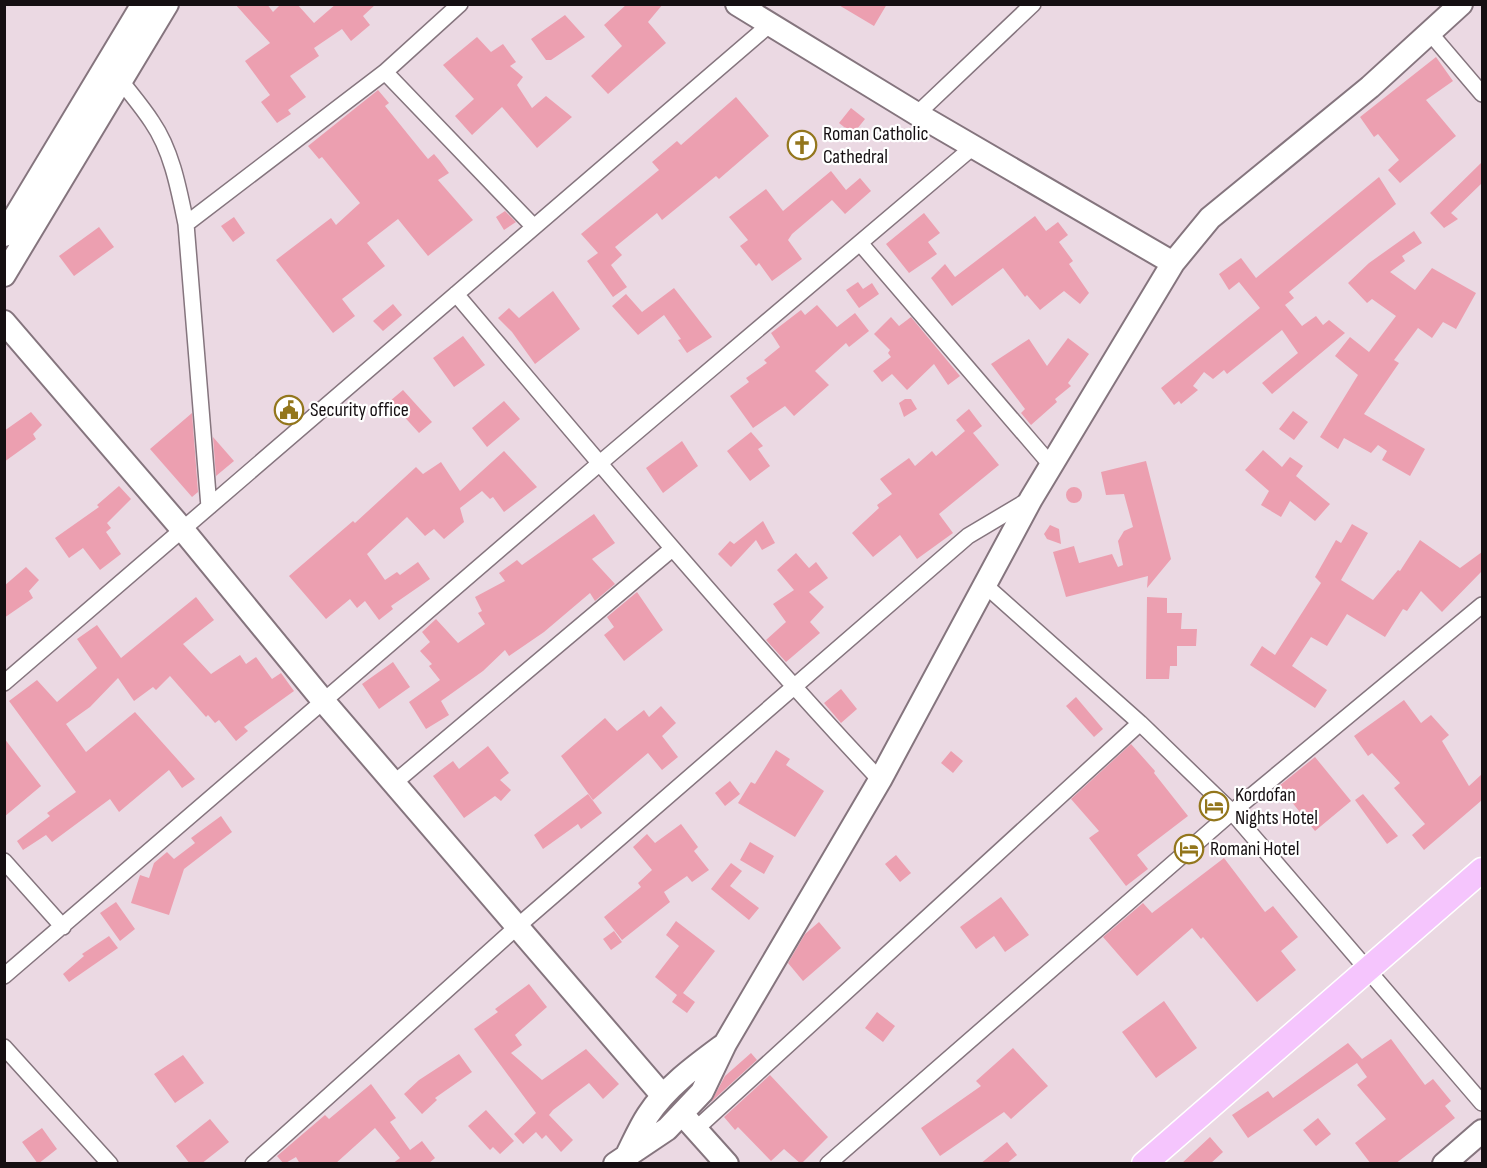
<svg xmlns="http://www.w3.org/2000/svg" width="1487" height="1168" font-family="'Sofia Sans Condensed',sans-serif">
	<rect width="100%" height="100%" fill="#ebd9e3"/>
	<!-- building -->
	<path fill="#ec9fb0" d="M235,4H267L273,12L281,4H297L314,23L336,4H376L363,16L370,25L351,41L342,29L314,48L319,56L290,76L306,97L288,110L291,114L277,123L261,102L270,95L245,61L270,43Z
		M627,4H663L648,22L666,43L608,94L591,76L622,46L604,25Z
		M837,4H887L874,26Z
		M565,15L585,37L551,60H546L531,39Z
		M477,37L491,52L503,44L516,62L510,66L523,77L517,85L532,108L546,96L572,117L537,148L502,107L472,135L455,116L474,99L443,65Z
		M1436,57L1453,81L1426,100L1456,136L1400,183L1388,170L1399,160L1378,134L1374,137L1360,117Z
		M378,90L389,103L385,106L428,159L434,154L440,161L449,173L438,180L473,220L428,256L398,219L367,243L385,266L342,299L355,316L333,333L276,260L331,218L336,225L360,203L322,157L319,159L308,146Z
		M736,97L769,136L719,179L716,176L662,220L657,213L615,247L622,255L611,265L627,287L613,297L587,261L598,253L581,234L659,170L652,162L677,141L681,145Z
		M851,108L865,119L853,134L839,123Z
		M1482,162V183L1451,213L1458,219L1444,228L1430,213Z
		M831,171L846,190L860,178L871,191L845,214L832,200L792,234L788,240L802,259L772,281L759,263L756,266L740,246L748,240L729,217L766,189L783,211Z
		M1379,177L1396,204L1289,292L1294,298L1285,305L1302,326L1316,316L1323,325L1329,320L1345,333L1272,394L1262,383L1298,353L1282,330L1227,374L1224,370L1213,379L1204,372L1193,386L1198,390L1181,404L1179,401L1174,405L1161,388L1260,308L1239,282L1229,290L1219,274L1241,258L1256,278Z
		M505,211L516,222L504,230L496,217Z
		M924,213L940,233L928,242L937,254L909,273L886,244Z
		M1035,216L1046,231L1058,222L1068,235L1059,242L1073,261L1069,264L1089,293L1080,304L1064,291L1040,310L1027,295L1025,297L1003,268L952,306L931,278L945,264L955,277Z
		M234,217L245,233L233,242L221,226Z
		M99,227L114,247L74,276L59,256Z
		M1414,231L1422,243L1402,256L1405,261L1390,272L1415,290L1432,268L1476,293L1456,329L1443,322L1432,338L1418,328L1394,360L1399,363L1364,414L1425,449L1410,476L1382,460L1387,451L1378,445L1371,453L1344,438L1338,449L1320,437L1358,375L1335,356L1350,337L1369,352L1396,316L1372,299L1367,303L1348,283L1369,263Z
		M858,282L863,289L872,283L879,294L859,308L846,290Z
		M674,288L712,337L687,353L678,340L681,339L664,315L638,335L612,306L626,294L642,312Z
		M553,291L580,329L535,364L512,332L498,318L509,308L519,318Z
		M393,304L402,315L383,331L373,321Z
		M817,305L837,327L855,313L869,331L849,347L846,343L815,371L829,385L794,416L785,406L753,428L730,396L749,382L746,378L767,363L764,360L780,347L771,333L801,310L805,315Z
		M891,317L899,326L911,317L960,376L948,385L934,364L907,390L892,374L882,382L873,371L891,357L888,353L890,350L874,334Z
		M463,336L485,365L454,387L433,358Z
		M1068,338L1089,354L1068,383L1071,386L1055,399L1057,402L1031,425L1021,413L1025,409L991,364L1029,339L1047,366Z
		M403,390L432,422L419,433L390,401Z
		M905,399H911L917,409L904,417L899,403Z
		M504,401L520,419L487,447L472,428Z
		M969,409L982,426L973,433L999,465L939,514L953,533L917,559L900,535L873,557L852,533L879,508L877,505L892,494L880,479L909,458L915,466L932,451L936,456L965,431L956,420Z
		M1293,411L1308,422L1294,440L1279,429Z
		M31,412L42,425L33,434L36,439L4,462V431Z
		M192,413L198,492L192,497L150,449Z
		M751,432L763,446L758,449L770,466L750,481L727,451Z
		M213,437L234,461L216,476Z
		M682,441L698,466L663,493L646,468Z
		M1263,450L1282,467L1290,457L1303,466L1296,476L1330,504L1315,521L1290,501L1281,517L1261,505L1269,491L1245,470Z
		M504,451L537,487L504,512L493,497L490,499L482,491L460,508L464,522L444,539L434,529L425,536L407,517L367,554L385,580L397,572L400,575L418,562L430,579L391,606L393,609L379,620L365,601L357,608L350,599L326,619L289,576L353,521L355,523L416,467L423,474L441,462L460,491Z
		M1146,461L1171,559L1147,588L1148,576L1066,597L1053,552L1074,546L1079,563L1112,554L1118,567L1123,565L1118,541L1124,531L1133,527L1124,494L1106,495L1101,472Z
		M119,486L131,499L107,523L111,528L106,532L121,554L100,570L83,548L69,558L55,538L99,507L97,505Z
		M1066 495a8 8 0 1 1 16 0a8 8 0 1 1-16 0Z
		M594,514L615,543L592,559L615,584L595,601L590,593L544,632L509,656L505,650L483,671L441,701L449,715L426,729L409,702L440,680L429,666L432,664L420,651L430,642L422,632L436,619L458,643L485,624L478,613L482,611L475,597L505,581L499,573L517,560L522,565Z
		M763,521L775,543L762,550L756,540L731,567L718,554L730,541L734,544Z
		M1352,524L1368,533L1341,580L1373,600L1398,570L1400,571L1420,540L1460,568L1482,552V571L1442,612L1421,591L1407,611L1403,609L1385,637L1347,614L1327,646L1311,637L1292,666L1327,690L1315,708L1250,665L1262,646L1275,655L1321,583L1315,577L1336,540L1341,543Z
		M1050,525L1059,529L1061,544L1047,539L1044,534Z
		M796,553L809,568L816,562L828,578L809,592L824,607L810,622L820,633L786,662L766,640L786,622L773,604L794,590L777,570Z
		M26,567L39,580L29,591L33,598L4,618V586Z
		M637,592L663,630L624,661L604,635L614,627L607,617Z
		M196,597L214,620L183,644L211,674L240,655L246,664L256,657L272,679L281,673L294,691L244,727L248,731L236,741L219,720L215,723L208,715L206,717L170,676L156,690L153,687L134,701L118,678L90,707L66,724L86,752L135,712L195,779L182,788L169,770L119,812L110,799L52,842L46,835L23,850L17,841L50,816L47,813L76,792L9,701L37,680L57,702L97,668L77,639L97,625L121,658Z
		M1147,597L1167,598V613H1182L1181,629H1197L1196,646H1177V666H1170L1169,679H1146Z
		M393,662L410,687L379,709L362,684Z
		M841,689L857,709L841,723L824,703Z
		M1076,697L1103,729L1094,737L1066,706Z
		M1404,700L1421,723L1431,715L1449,735L1442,741L1469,786L1482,774V800L1424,850L1412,835L1425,824L1394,788L1400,783L1372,753L1368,756L1354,736Z
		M661,706L676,723L662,736L678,757L662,770L648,753L593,800L561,756L605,718L617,731L644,710L649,717Z
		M4,738L41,786L4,817Z
		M1131,744L1155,771L1154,773L1188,816L1137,855L1148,869L1126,886L1089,838L1099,831L1071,799Z
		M488,746L509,773L500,780L511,790L501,801L495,796L464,818L433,776L453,761L459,769Z
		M776,750L790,759L786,765L824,791L795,837L738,803L751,782L755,784Z
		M951,751L963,761L953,773L941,763Z
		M1315,757L1351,801L1315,831L1279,786Z
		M730,781L740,794L725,806L715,793Z
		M588,794L602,813L581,829L578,824L543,849L534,835Z
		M1363,794L1398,836L1387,844L1355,800Z
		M221,816L232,832L184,869L169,915L131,903L140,875L149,878L154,863L167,852L174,859L195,843L191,838Z
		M681,824L698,847L694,851L709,870L692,882L687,876L664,892L670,902L622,940L604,917L641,887L638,883L652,870L633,847L647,834L655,843Z
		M750,842L774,856L764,874L740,860Z
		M896,855L911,873L900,882L885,864Z
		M1224,858L1265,912L1273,906L1298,937L1281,951L1296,970L1257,1002L1203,937L1201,939L1192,928L1137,976L1103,937L1143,903L1152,913Z
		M731,863L742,871L730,886L759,908L749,920L711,889Z
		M1001,897L1029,935L1005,952L994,936L976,949L960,927Z
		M116,902L135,929L120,941L100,913Z
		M676,921L715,951L683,993L695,1002L687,1013L672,1002L677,995L655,977L679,946L666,935Z
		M819,922L841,948L803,981L788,963L805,934Z
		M614,931L622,942L611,950L603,939Z
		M109,936L118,948L69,982L63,974L84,956L82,954Z
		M529,984L547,1007L515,1035L522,1045L511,1053L542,1080L586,1049L619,1084L603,1099L589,1083L553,1110L549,1115L573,1140L561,1152L546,1135L542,1139L536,1132L523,1144L514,1134L536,1113L474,1029L498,1012L495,1009Z
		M1164,1001L1197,1048L1156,1078L1122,1032Z
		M877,1012L895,1026L883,1042L865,1028Z
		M1391,1039L1425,1085L1433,1079L1451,1101L1445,1106L1455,1118L1395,1164H1371L1355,1143L1386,1119L1357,1085L1367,1077L1357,1063L1248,1138L1232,1115L1268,1091L1273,1098L1348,1043L1362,1059Z
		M1013,1048L1048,1086L1011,1119L1004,1112L940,1156L921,1128L981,1086L976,1081Z
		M751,1053L757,1060L711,1102L725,1076Z
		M459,1054L472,1072L435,1098L437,1100L422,1114L404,1094L419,1080Z
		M183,1055L204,1083L175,1103L154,1074Z
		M770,1075L828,1137L801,1164L784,1149L771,1161L738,1127L735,1130L724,1117Z
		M371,1084L396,1118L390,1122L410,1150L422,1141L435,1158L428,1164H392L400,1158L375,1128L335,1164H300L296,1157L284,1164L277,1156L325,1115L329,1119Z
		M486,1110L514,1141L500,1154L493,1147L490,1150L468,1126Z
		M1318,1118L1331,1134L1316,1146L1303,1130Z
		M210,1119L229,1142L201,1164H190L176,1146Z
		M42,1128L57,1149L38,1164L22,1142Z
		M1210,1137L1223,1152L1210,1164H1181Z
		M1007,1142L1017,1155L1006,1164H980Z"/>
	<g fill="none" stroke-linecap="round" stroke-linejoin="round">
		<!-- street casing -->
		<g stroke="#85757e" stroke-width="18">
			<path id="street" d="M460,4L385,72L534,227
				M1430,33L1482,94
				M121,81C131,94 143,108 152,122C172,151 179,190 186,224L209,507
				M917,114L1033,4
				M186,224L385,72
				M860,243L1051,465
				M456,294C595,458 733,623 880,780
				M986,586L1140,723L1232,812L1482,1103
				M4,683L769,25
				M394,783L672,549
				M4,861L63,927
				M4,976L600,463L973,147
				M4,1047L110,1164
				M696,1129L1140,723
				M253,1164L518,926L968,536L1030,499
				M828,1164L1232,812L1482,605"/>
		</g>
		<!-- secondary casing -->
		<g stroke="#85757e" stroke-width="26">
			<path id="secondary" d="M737,4L917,114L1173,263
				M4,235L143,4
				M4,275L167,4
				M4,322L183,530L325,703L663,1096
				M683,1115L727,1164
				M628,1153C634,1141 640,1127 648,1115C667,1086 698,1064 725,1044
				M615,1164L667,1129L702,1092L725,1044L880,780L1031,499L1173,263L1210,218L1370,87L1461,4
				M1444,1164L1482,1131"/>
		</g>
		<!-- primary casing -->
		<g stroke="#fff" stroke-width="27">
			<path id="primary" d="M1144,1164L1482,870"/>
		</g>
		<!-- street -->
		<use href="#street" stroke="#fff" stroke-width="15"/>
		<!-- secondary -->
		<use href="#secondary" stroke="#fff" stroke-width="22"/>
		<!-- primary -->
		<use href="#primary" stroke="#f5c5fd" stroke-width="24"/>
	</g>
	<!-- icons -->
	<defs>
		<g id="church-ring" transform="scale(1.5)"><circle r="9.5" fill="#fff" stroke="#93761c" stroke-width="1.5"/><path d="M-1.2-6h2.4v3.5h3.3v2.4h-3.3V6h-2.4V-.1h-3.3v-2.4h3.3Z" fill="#93761c"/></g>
		<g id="civic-ring" transform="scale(1.5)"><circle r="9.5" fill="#fff" stroke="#93761c" stroke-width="1.5"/><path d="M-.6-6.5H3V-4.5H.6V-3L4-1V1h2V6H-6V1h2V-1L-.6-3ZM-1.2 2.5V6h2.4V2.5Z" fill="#93761c"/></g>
		<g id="hotel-ring" transform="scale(1.5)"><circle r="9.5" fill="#fff" stroke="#93761c" stroke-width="1.5"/><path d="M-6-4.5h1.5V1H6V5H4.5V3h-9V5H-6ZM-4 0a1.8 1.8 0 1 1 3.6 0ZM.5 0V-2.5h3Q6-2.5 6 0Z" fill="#93761c"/></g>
	</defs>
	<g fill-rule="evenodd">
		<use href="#church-ring" x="802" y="145"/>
		<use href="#civic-ring" x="289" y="410"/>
		<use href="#hotel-ring" x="1214" y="806"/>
		<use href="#hotel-ring" x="1189" y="849"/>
	</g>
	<g text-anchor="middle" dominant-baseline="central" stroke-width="4.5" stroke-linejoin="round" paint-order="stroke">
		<!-- poi labels -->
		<g font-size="20" fill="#150f12" stroke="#fff" text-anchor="start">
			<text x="823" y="134">Roman Catholic<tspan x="823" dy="23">Cathedral</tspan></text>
			<text x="310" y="410">Security office</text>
			<text x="1235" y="795">Kordofan<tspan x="1235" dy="23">Nights Hotel</tspan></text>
			<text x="1210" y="849">Romani Hotel</text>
		</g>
	</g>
	<!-- border -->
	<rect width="1487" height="1168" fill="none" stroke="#150f12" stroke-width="12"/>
</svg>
